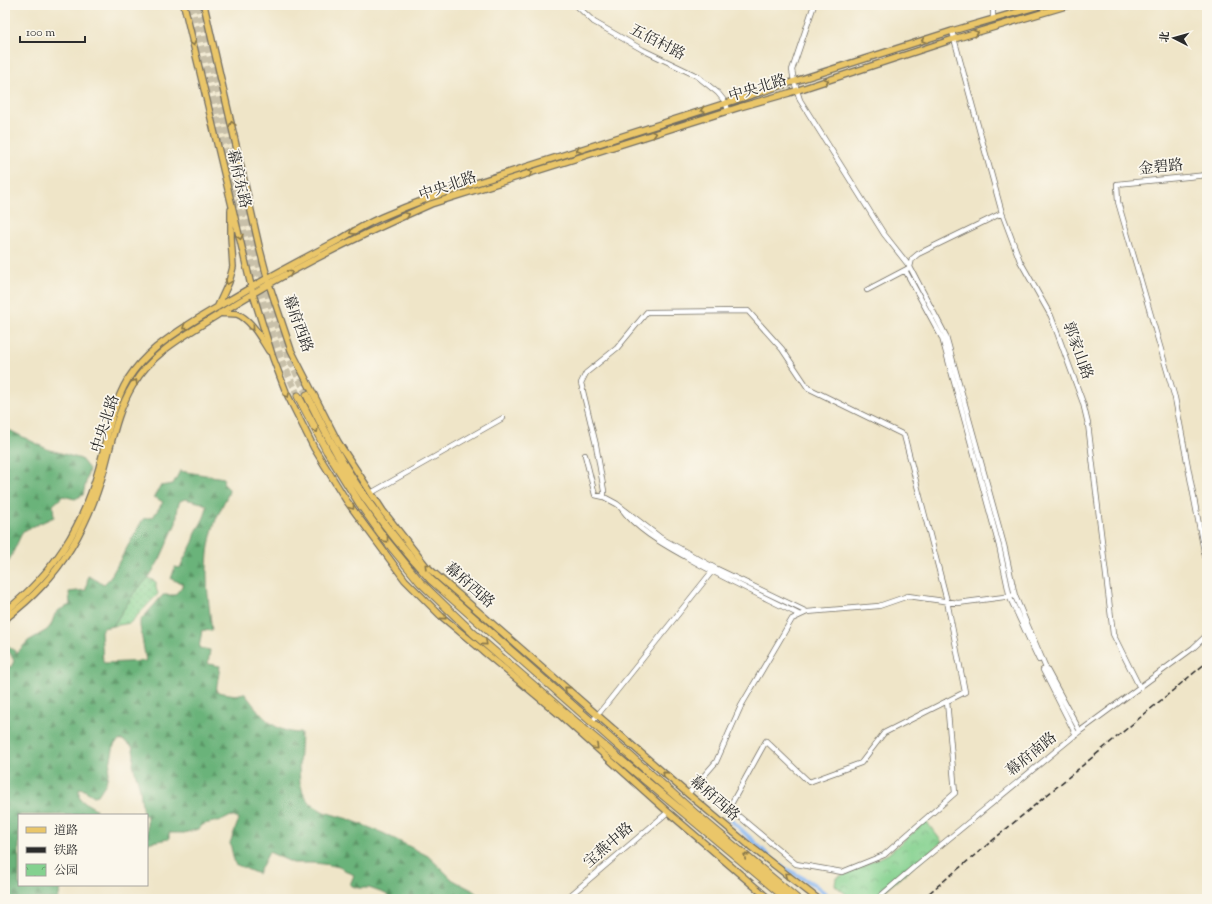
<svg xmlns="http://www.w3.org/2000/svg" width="1212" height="904" font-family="'Sorts Mill Goudy','Noto Serif SC',serif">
	<defs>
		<pattern id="grass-dots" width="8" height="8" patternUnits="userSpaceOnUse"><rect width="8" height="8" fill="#84d18f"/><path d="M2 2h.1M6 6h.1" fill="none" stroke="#6caa75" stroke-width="1.8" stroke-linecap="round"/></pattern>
		<pattern id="forest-firs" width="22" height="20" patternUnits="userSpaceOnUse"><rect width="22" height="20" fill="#6bb37a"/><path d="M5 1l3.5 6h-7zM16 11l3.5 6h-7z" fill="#589264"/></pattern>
		<pattern id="park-crowns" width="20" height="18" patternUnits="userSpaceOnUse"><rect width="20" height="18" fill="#84d18f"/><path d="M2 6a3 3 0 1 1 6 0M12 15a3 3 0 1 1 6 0" fill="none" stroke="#6caa75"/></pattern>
	</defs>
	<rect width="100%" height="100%" fill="#fbf7ec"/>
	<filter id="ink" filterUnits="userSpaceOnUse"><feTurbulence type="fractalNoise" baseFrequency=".025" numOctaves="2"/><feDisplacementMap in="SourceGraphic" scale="8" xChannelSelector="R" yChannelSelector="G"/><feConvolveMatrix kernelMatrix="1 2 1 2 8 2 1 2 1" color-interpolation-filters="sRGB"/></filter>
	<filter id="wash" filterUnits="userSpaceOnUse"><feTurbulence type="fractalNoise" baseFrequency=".012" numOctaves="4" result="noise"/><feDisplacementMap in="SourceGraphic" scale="16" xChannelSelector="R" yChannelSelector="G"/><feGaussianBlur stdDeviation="0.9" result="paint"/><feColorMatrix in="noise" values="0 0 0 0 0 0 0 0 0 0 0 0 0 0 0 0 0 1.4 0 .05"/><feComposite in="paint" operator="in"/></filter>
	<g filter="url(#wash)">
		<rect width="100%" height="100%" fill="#efe5c8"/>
		<!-- grass -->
		<path fill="url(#grass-dots)" stroke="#587e5d" d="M148,578L156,582V588L158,594L130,623L113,626L134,593Z"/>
		<!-- forest -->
		<path fill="url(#forest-firs)" stroke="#4b6f52" fill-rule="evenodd" d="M5,428L47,449L81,459L89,469L83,495L75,499L63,496L53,505L54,517L23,531L5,569Z
			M180,471L224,478L223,483L229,489C229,496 223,502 221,509C217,516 214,524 212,532C203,566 208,597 212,631L202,630L199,648L210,650L208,664L220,666L216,692L236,695L244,693C261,714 271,732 301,733L299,767L300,783L303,792L307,800L314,806L324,812L348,819L383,833L428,856L453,880L472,890L483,899H390L386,894L369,888H358L350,885L354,875L339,867L330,865L315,863H293L269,852L258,874L235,864L230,843L239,819L231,816L223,820L204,824L198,829L184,833H169V839L151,842L147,844V815H143L140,789L133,765L134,754L132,746L122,740L118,741L114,745L106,783L98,795L94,796L81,788L79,789V797L82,801L96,809L95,815H19V885H62L58,899H5V879H8L10,876L5,870V666L11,667L14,661L9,651L5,647V643L17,653L28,641L47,630L51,625L55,614L59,610L70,605L69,592L86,590L88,576L104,584L110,578L143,519L153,517L163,502L154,497L160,486L173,484ZM185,499L202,503L207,506C206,515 202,522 197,530C195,533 195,538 193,542C189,551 183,559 180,568L175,567L171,579L184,584L175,595H163L140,621V626L146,661L105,663L103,662L101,631L103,628L113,626L134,593L149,577L160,559L176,523L178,506L180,501Z"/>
		<!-- park -->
		<path fill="url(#park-crowns)" stroke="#587e5d" d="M926,821L942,842L875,899H845L847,895L835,885L836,878L888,854Z"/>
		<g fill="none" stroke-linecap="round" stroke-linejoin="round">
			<!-- canal -->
			<path stroke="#85b5f1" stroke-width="4.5" d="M727,816L777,864L813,884L832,899"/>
		</g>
	</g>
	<g filter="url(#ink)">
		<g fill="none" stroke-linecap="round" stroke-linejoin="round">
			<!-- highway-tunnel -->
			<path stroke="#c8c0a9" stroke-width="7" stroke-dasharray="7 3.5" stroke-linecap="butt" d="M191,5L247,245L270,327L283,363L298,396
				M198,5L253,243L276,323L290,360L307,395"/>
			<!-- minor casing -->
			<g stroke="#706c62" stroke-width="6">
				<path id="minor" d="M576,5L594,22L643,50L697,76L718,93L726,103L728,111
					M814,5L792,70L794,81L800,100L884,234L910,267L946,336L1004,545L1015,596L1046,668L1080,731
					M993,19V5
					M952,31L1002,213L1020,261L1051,316L1083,403L1088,424L1113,634L1140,688
					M1207,175L1117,184L1118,202L1175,398L1207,567
					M910,267L912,259L918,254L1002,213
					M905,270L942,338L999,546L1010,598L1039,660
					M867,290L907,269
					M585,455L595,495L604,497L617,504L661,538L715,568L807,612
					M371,493L503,418
					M604,497V491L596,445L581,383L586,373L617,348L647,312L748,311L782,349L808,388L904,435L947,601L965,692L884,733L861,763L809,782L766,741L729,808L796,864L842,872L884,855L955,793L947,701
					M621,508C637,530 663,544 686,557C723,578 762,596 800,615
					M1043,670L1076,735
					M592,722L714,569
					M688,794L716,762L741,706L792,619L807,612L879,606L908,596L958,603L1012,596
					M566,899L668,812
					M877,899L913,868L1080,731L1193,648L1207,635"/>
			</g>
			<!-- major casing -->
			<g stroke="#706c62" stroke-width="8">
				<path id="major" d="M184,5L253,294L273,358L286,392L314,448L346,500L405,580L441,616L561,716L668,812L769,899
					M204,5L259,246L269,284L291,350L338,442L383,511L426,566L688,794L750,846L818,899
					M218,306L229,282L233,267L231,237V210
					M220,313C225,314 232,313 237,314C252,320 261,339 269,351
					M5,612C54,572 82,529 99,468C107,438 112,406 128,379C144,354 166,339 191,323C210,311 230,300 250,288C280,271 310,255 341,239C354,231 368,223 382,217C398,210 413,204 429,198L952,31L1042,5
					M5,619C18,609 31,598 42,586C73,553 92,513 104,470C112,441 117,411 133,385C153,351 188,334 219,314C285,272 360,235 431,204L740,107L789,93L954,39L1069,5"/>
			</g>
			<!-- highway casing -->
			<g stroke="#706c62" stroke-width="9">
				<path id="highway" d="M307,395C315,411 323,428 332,444C358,493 394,539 431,580L697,815L797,899
					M298,396L327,451L360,504L384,538L420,582L473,633L585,730L787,899"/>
			</g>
			<!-- minor -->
			<use href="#minor" stroke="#fff" stroke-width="4.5"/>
			<!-- major -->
			<use href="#major" stroke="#eac669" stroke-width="5.5"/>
			<!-- highway -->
			<use href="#highway" stroke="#eac669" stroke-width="7"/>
			<!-- rail -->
			<path stroke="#2b2b2b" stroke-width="1.5" stroke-dasharray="6 3" stroke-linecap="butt" d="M922,899L1207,662"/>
		</g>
		<!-- one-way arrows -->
		<defs><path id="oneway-chevron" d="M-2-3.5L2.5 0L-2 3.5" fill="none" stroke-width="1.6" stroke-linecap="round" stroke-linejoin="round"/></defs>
		<g stroke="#8a784a">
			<use href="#oneway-chevron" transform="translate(976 33) rotate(-16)"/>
			<use href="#oneway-chevron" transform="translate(924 40) rotate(163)"/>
			<use href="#oneway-chevron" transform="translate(193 43) rotate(76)"/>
			<use href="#oneway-chevron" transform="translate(826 81) rotate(-18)"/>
			<use href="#oneway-chevron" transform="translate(703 110) rotate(162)"/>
			<use href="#oneway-chevron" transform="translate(232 124) rotate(-103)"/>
			<use href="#oneway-chevron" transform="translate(654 134) rotate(-17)"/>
			<use href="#oneway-chevron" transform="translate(579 150) rotate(162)"/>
			<use href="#oneway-chevron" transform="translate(530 173) rotate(-17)"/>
			<use href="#oneway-chevron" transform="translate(407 215) rotate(-23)"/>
			<use href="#oneway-chevron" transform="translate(352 232) rotate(152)"/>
			<use href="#oneway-chevron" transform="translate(240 237) rotate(77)"/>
			<use href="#oneway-chevron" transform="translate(290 273) rotate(-28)"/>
			<use href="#oneway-chevron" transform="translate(228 282) rotate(110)"/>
			<use href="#oneway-chevron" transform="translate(185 327) rotate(147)"/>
			<use href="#oneway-chevron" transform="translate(252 328) rotate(49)"/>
			<use href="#oneway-chevron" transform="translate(135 382) rotate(-57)"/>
			<use href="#oneway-chevron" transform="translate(287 395) rotate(65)"/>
			<use href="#oneway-chevron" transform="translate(316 430) rotate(62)"/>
			<use href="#oneway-chevron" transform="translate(352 507) rotate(54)"/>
			<use href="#oneway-chevron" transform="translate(386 540) rotate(52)"/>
			<use href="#oneway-chevron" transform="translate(427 566) rotate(-134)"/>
			<use href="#oneway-chevron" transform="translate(444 617) rotate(41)"/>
			<use href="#oneway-chevron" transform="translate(485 643) rotate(41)"/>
			<use href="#oneway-chevron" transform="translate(567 689) rotate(-139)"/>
			<use href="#oneway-chevron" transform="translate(596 747) rotate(42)"/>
			<use href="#oneway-chevron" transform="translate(665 774) rotate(-139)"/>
			<use href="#oneway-chevron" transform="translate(746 856) rotate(-140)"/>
			<use href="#oneway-chevron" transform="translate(787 875) rotate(-142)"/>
		</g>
	</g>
	<g text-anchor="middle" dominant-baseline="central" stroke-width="3.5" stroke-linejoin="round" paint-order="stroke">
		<!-- street labels -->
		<g font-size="15" fill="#2b2b2b" stroke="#fbf7ec">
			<text transform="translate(657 43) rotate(27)">五佰村路</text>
			<text transform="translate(758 89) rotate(-17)">中央北路</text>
			<text transform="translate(1161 168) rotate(-6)">金碧路</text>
			<text transform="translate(238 179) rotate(77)">幕府东路</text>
			<text transform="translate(448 187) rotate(-19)">中央北路</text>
			<text transform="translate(297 324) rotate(70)">幕府西路</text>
			<text transform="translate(1077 351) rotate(70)">郭家山路</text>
			<text transform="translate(106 424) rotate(-72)">中央北路</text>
			<text transform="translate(469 586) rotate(41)">幕府西路</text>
			<text transform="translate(1032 755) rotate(-39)">幕府南路</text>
			<text transform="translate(714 799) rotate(41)">幕府西路</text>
			<text transform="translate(609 846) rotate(-41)">宝燕中路</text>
		</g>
	</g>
	<!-- margin -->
	<rect width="1212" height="904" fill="none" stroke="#fbf7ec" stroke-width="20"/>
	<!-- legend -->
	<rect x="18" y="814" width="130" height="72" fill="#fbf7ec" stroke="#a8a59f"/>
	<rect x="26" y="827" width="20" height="6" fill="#eac669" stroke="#a8a59f"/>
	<text x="54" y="834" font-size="12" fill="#2b2b2b">道路</text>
	<rect x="26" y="847" width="20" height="6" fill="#2b2b2b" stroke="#a8a59f"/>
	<text x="54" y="854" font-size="12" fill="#2b2b2b">铁路</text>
	<rect x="26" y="864" width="20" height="12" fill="url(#park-crowns)" stroke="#a8a59f"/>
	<text x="54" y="874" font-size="12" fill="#2b2b2b">公园</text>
	<!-- north arrow -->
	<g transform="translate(1174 38) rotate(276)" stroke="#fbf7ec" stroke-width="3" paint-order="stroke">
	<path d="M0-3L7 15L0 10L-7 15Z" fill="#2b2b2b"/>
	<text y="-6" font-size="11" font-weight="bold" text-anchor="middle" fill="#2b2b2b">北</text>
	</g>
	<!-- scale -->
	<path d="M20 36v6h65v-6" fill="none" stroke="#2b2b2b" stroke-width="2"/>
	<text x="26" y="36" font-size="12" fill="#2b2b2b" stroke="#fbf7ec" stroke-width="3" paint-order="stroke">100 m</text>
</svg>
